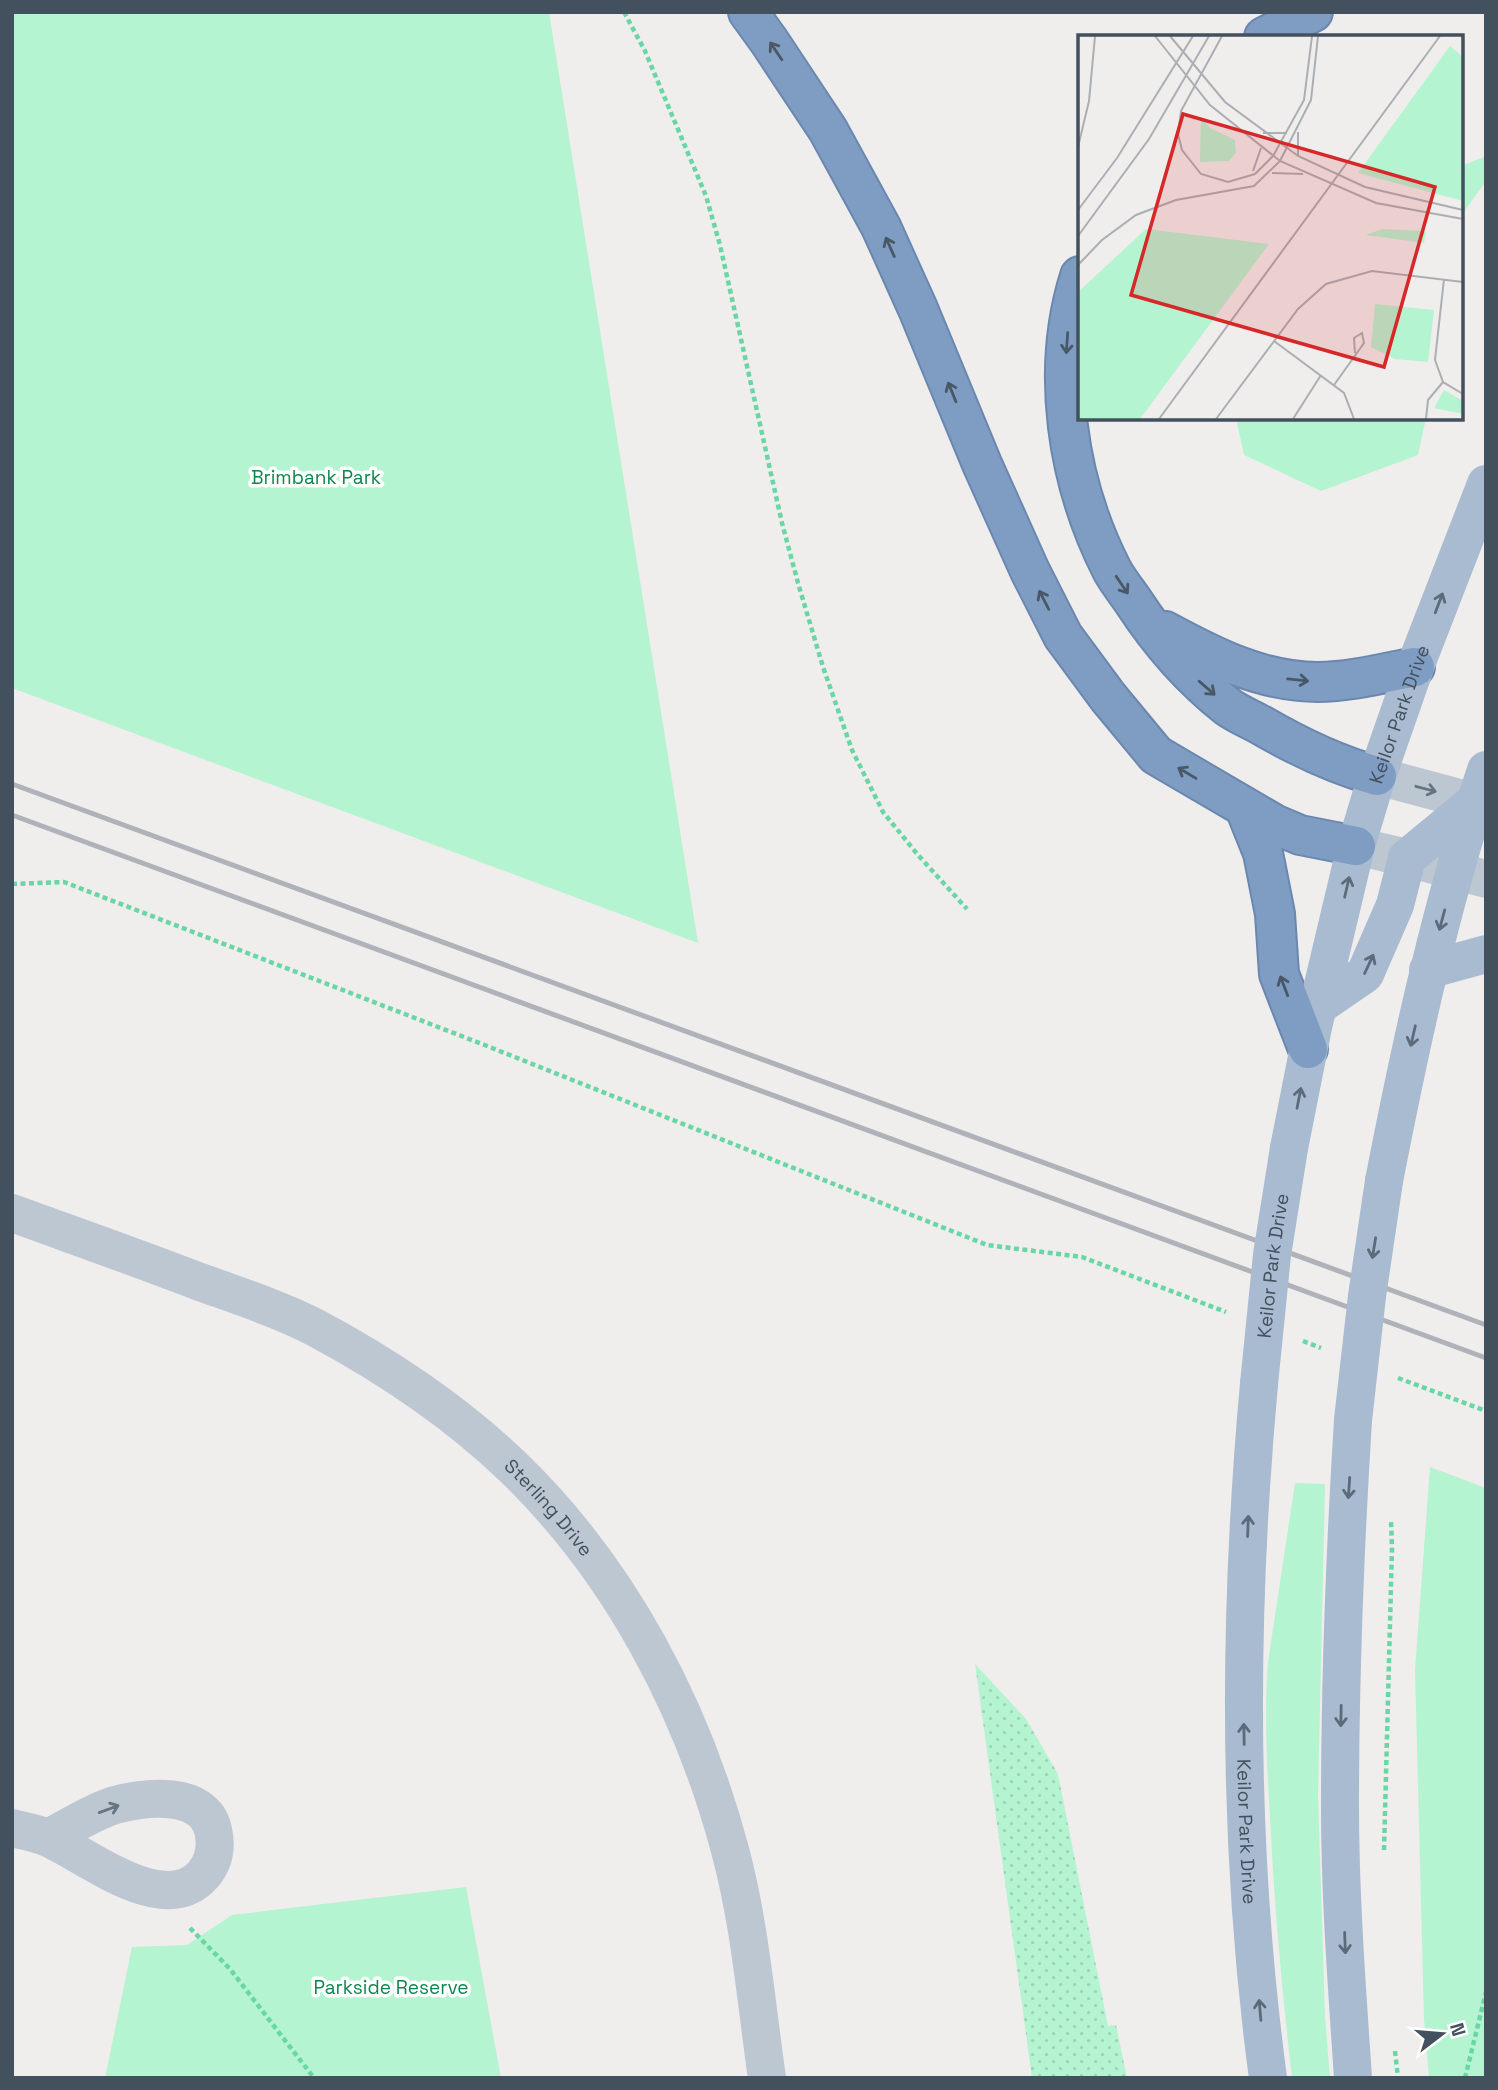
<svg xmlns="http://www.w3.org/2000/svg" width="1498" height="2090" font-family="'Space Grotesk',sans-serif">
	<defs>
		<pattern id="garden-dots" width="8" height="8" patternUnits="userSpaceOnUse" patternTransform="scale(1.75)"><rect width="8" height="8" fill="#b5f4d0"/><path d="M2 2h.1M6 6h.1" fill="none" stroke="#9dd3b5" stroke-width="1.8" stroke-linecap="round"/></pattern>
	</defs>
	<rect width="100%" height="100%" fill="#f0eded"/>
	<!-- green -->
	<path fill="#b5f4d0" d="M12,12H549L698,943L12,688Z
		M1486,156V181L1461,216V166Z
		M1236,418H1426L1418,455L1321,491L1244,455Z
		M1430,1467L1486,1488V2078H1429L1424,2019L1415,1670Z
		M1295,1483L1325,1484L1318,1795L1325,2017L1330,2078H1292C1282,1991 1274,1904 1270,1817C1267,1766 1264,1713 1268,1662Z
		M466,1887L501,2078H105L132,1947L187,1945L232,1915Z"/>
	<!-- garden -->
	<path fill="url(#garden-dots)" d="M975,1664L1026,1719L1058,1774L1108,2026L1116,2025L1127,2078H1032Z"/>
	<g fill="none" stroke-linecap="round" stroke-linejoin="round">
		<!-- highway casing -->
		<g stroke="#6a88af" stroke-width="42">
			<path id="highway" d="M748,12L769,41L828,130L881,227L918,309L982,464L1030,571L1063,636L1108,697L1156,755L1274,824L1300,835L1356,846
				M1264,37L1313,12
				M1080,276C1050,371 1067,482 1112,570C1118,581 1126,591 1133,601C1159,641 1190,677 1228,707C1238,714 1250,719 1261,725C1297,746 1336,765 1377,776
				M1165,631C1213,657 1262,682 1318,682C1350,682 1384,673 1415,667
				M1245,808L1263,853L1275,914L1279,974L1308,1049"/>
		</g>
		<!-- path -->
		<path stroke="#69d6a5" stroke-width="4.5" stroke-dasharray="5 3.5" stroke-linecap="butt" d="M624,12L645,51L706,196L720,245L782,523L798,583L823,667L852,750L883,812L918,855L967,909
			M12,884L64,882L482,1044L987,1245L1082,1257L1226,1312
			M1303,1341L1321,1348
			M1398,1378L1486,1411
			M1384,1850L1392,1548L1391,1520
			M190,1928L230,1969L314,2078
			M1395,2051L1398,2078
			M1465,2078L1486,1992"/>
		<!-- street -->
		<g stroke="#bcc7d2" stroke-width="38">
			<path d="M1377,776L1486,805"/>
			<path d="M1356,846L1407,858L1486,879"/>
			<path id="s1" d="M12,1213C75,1236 138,1258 200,1282C239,1296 279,1309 316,1328C387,1366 457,1413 514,1468C621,1572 692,1708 730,1850C750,1924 756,2002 767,2078"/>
			<path d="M12,1828C24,1831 37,1833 48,1838C87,1855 164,1919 203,1875C214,1862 217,1847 213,1830C204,1790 145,1797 115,1805C92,1812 70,1827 48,1838"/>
		</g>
		<!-- primary -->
		<g stroke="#a9bbd0" stroke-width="38">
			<path d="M1428,970L1486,954"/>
			<path d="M1317,1007L1365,974L1395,905L1407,858L1475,802"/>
			<path id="s2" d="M1289,1148L1313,1027L1356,846L1377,776L1415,667L1486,484"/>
			<path d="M1384,1181C1411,1042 1441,904 1486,770"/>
			<path id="s3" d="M1259,1384C1238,1615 1237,1848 1268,2078"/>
			<path d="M1353,2078C1347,1988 1340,1897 1340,1807C1340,1678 1345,1549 1353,1420"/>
		</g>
		<!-- highway -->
		<use href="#highway" stroke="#7f9dc3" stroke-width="38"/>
		<!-- rail -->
		<path stroke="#afb2b9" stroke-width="5" d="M12,784L1486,1325
			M12,815L1486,1358"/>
		<!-- primary-bridge -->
		<g stroke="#a9bbd0" stroke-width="38">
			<path id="s4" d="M1259,1384L1272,1255L1289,1148"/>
			<path d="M1353,1420L1367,1296L1384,1181"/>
		</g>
	</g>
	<!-- one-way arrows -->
	<defs><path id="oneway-shaft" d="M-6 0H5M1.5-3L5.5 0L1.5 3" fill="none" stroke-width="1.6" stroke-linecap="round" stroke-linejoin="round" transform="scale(1.75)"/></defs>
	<g stroke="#495867">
		<use href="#oneway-shaft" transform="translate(776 51) rotate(-124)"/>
		<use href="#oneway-shaft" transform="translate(890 247) rotate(-114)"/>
		<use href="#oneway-shaft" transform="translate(1067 343) rotate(94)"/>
		<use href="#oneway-shaft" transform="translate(952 392) rotate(-112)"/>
		<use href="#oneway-shaft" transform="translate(1122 585) rotate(56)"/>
		<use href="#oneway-shaft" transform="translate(1044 600) rotate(-117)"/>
		<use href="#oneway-shaft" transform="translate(1298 680) rotate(6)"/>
		<use href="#oneway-shaft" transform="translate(1207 688) rotate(41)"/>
		<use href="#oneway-shaft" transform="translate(1187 773) rotate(-149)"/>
		<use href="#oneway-shaft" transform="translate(1284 986) rotate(-111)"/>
	</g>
	<g stroke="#5c6b7a">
		<use href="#oneway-shaft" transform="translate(1439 603) rotate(-69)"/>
		<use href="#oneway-shaft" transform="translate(1347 887) rotate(-77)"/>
		<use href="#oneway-shaft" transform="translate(1442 920) rotate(105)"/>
		<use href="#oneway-shaft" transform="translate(1369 964) rotate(-65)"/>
		<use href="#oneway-shaft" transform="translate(1413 1036) rotate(103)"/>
		<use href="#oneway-shaft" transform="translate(1299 1098) rotate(-79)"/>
		<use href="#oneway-shaft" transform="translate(1374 1248) rotate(99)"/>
		<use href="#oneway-shaft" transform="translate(1349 1488) rotate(94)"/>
		<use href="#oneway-shaft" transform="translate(1248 1526) rotate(-88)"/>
		<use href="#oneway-shaft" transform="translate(1341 1716) rotate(91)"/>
		<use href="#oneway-shaft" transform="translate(1244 1734) rotate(-91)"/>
		<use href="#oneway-shaft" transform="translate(1345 1943) rotate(88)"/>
		<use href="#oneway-shaft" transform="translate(1260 2010) rotate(-95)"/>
	</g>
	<g stroke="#677480">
		<use href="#oneway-shaft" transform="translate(1426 789) rotate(15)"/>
		<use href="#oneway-shaft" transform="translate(109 1809) rotate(-20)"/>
	</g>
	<g text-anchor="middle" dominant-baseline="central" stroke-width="7" stroke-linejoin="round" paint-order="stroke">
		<!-- park labels -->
		<g font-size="19" fill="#0b874e" stroke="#fff">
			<text x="316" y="477">Brimbank Park</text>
			<text x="391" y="1987">Parkside Reserve</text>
		</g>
		<!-- street labels -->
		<g font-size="19" fill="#43505d" stroke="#fff">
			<text stroke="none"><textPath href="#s2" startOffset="448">Keilor Park Drive</textPath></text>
			<text stroke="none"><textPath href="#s4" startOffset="119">Keilor Park Drive</textPath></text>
			<text stroke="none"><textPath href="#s1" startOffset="621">Sterling Drive</textPath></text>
			<text stroke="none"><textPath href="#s3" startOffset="448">Keilor Park Drive</textPath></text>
		</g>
	</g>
	<!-- overview -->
	<g transform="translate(1078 35)">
		<rect width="385" height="385" fill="#f0eded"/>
		<path d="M372,11L385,22V166L280,138ZM123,83L132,93L157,105L158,118L151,126L122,127ZM68,194L191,209L62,384H0V257ZM297,269L356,275L350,327L317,324L293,312ZM366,355L385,366V379L356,373Z" fill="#b5f4d0"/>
		<path d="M304,194L348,196L346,208L288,200Z" fill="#b5f4d0"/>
		<path fill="none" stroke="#abaeb3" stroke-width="2" d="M77,1L132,70L202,126L298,168L385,184M92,1L147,67L220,121L287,152L385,175M144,1L103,76L100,99L104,115L123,139L150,147L177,139L195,121M220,97V121M185,98H209M0,112L11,66L17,1M195,121L226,65L234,1M202,126L233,65L240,1M175,136L183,113M194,138L225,139M0,175L39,123L115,1M0,201L71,104L131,1M0,230L24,205L58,180L98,165L176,151L202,126M366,244L357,325L365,347L385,359M196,306L266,358L276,384M256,350L286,308L284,298L276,303L277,318M81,384L362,1M138,384L220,274L248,249L294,236L385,247M215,384L243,340M348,384L350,365L365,347"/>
		<path fill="#d62828" fill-opacity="0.15" stroke="#d62828" stroke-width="3.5" d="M105,79L357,152L306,332L53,260Z"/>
		<rect width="385" height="385" fill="none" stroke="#43505d" stroke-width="3.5"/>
	</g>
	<!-- border -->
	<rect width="1498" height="2090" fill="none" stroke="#43505d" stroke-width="28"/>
	<!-- north arrow -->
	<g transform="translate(1442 2034) rotate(74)" stroke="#ffffff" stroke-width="5" paint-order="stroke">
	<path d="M0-5L12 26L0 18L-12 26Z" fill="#43505d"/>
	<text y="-10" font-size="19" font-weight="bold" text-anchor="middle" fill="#43505d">N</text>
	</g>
</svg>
